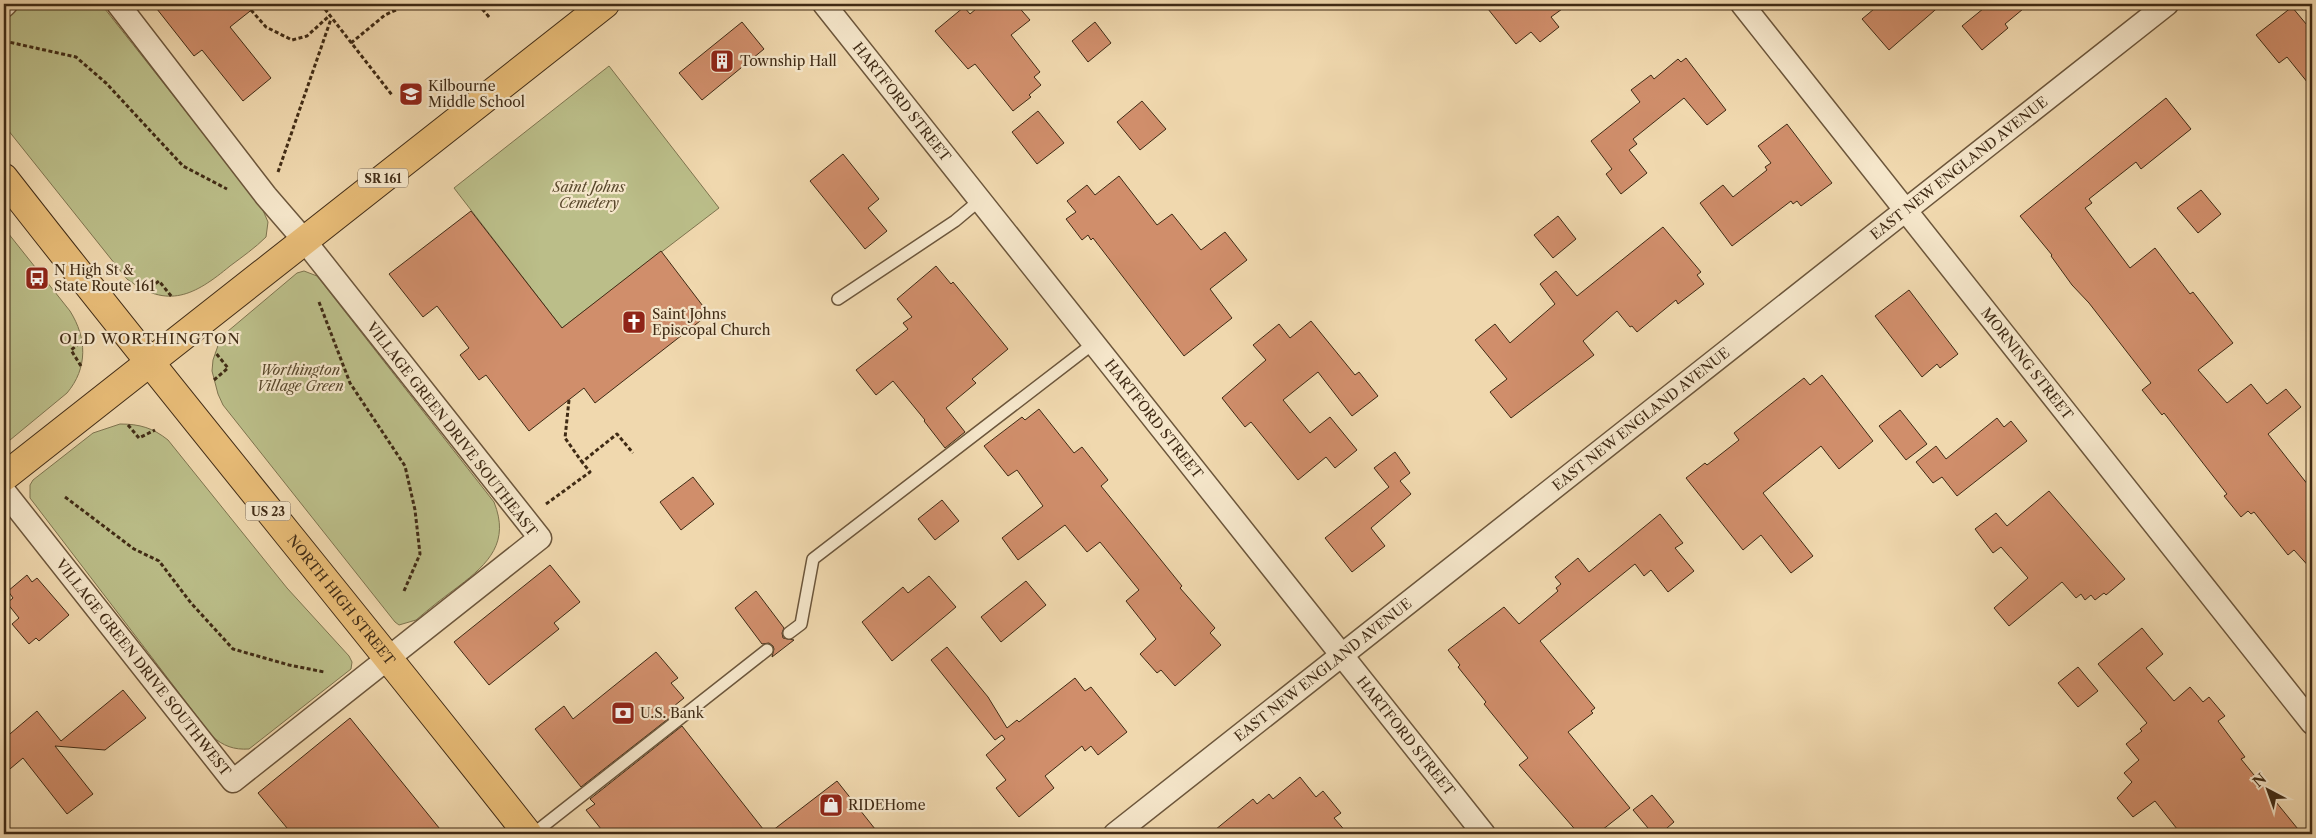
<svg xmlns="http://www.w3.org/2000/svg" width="2316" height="838" font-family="'Libre Caslon Text',serif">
	<rect width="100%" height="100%" fill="#f0d8ae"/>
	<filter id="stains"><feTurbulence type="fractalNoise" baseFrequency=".004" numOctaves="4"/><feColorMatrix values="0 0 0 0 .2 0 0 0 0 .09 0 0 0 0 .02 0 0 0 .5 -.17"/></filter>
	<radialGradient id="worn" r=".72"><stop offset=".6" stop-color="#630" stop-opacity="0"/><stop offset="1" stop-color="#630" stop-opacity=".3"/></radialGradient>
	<!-- green -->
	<path fill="#bbbe89" stroke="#7e744f" d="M18,4H101L262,208L268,222L266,237C255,248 242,257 230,266C195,295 168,310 127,279L4,125V15Z
		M609,66L719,208L562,328L454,188Z
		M4,228L70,311C87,338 88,368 67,393L4,445Z
		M304,271L317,276L494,502C510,542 489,563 459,586C444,597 430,608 416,620L399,625L395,622L223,405L218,394L212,371L213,360L221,337L297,273Z
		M120,424C140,424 153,428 168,440L287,588L349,656L352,662L351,669L249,749C234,750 223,746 212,736L30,498V485L33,480L93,433Z"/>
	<!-- building -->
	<path fill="#d08e6b" stroke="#402b15" d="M153,4H259L230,27L271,78L243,101L202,50L194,56Z
		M982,4H1016L1030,20L1011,35L1040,72L1034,77L1041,85L1029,95L1031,97L1013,111L975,64L968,69L935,31L964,7L970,14Z
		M1484,4H1569L1551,17L1559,27L1540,42L1531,32L1516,44Z
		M1880,4H1942L1889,50L1862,19Z
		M1989,4H2029L2005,24L2008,28L1982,50L1962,26Z
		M2292,7L2312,31V88L2287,57L2279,63L2256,35Z
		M742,22L764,49L702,100L679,73Z
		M1095,22L1111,43L1088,62L1072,41Z
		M1686,58L1726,110L1707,125L1684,98L1633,139L1637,144L1629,150L1647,173L1621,194L1606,174L1612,169L1591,141L1640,102L1631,90L1651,75L1654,79L1678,59L1681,62Z
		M2166,98L2191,129L2141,169L2136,162L2089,199L2092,203L2085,208L2130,268L2155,248L2190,294L2193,292L2233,343L2198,370L2227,403L2251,384L2267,404L2286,389L2301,407L2268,434L2312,490V570L2294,550L2288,555L2254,512L2251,514L2248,511L2241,517L2224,496L2227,494L2164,413L2162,415L2142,390L2151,383L2089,303L2072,285L2051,256L2052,255L2020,216Z
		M1142,101L1166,129L1140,150L1117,122Z
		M1038,111L1064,143L1037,164L1012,132Z
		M1787,124L1832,183L1801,206L1797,201L1793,204L1791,201L1732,246L1700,203L1723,185L1733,197L1767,170L1765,167L1771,163L1758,146Z
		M843,154L879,199L868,208L887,231L865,249L810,181Z
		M1119,176L1157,225L1172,214L1201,250L1225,232L1247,260L1210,289L1232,318L1184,356L1093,238L1091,240L1088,235L1082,240L1066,219L1076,212L1067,201L1087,185L1095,195Z
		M2201,190L2221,214L2198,233L2177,208Z
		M471,211L562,328L661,251L709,314L595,403L584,388L529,431L486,375L479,380L460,355L469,348L437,306L423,317L389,274Z
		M1558,216L1576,239L1553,258L1534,235Z
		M1663,227L1701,272L1697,275L1704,284L1678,304L1676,300L1637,332L1632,326L1630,327L1617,311L1583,341L1594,355L1511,418L1490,392L1507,379L1475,340L1495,324L1510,343L1555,304L1540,284L1556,271L1577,296Z
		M936,266L951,284L953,282L1008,349L972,379L976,383L946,408L965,432L945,448L924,421L925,420L893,381L876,395L856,370L908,329L903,323L912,317L897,299Z
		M1909,290L1958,354L1940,368L1937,364L1922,377L1875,316Z
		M1311,321L1355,375L1359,372L1378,396L1352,416L1318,372L1283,400L1310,433L1330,417L1357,450L1335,468L1326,457L1298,480L1251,422L1245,427L1222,398L1266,360L1253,345L1279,324L1290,338Z
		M1822,375L1873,441L1839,469L1821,446L1763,493L1813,556L1791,573L1761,535L1743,550L1686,478L1705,463L1707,465L1739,440L1734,433L1804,378L1810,385Z
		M1039,409L1074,453L1082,447L1108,480L1101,486L1182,586L1180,588L1215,628L1210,633L1221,645L1175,686L1161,670L1157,673L1140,654L1156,639L1126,601L1139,590L1100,542L1087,552L1065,525L1018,560L1002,538L1043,506L1017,470L1008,476L984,446L1022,417L1025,420Z
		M1900,410L1927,444L1906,460L1879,426Z
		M1997,418L2004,427L2011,421L2027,441L1957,496L1942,477L1933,483L1916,462L1936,446L1946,459Z
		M1395,452L1410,473L1400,481L1411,494L1371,528L1385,546L1352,572L1325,538L1389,487L1374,468Z
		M693,477L714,504L681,530L660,502Z
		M2049,491L2125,579L2106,595L2104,593L2095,600L2091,595L2085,600L2081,594L2076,598L2062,582L2009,626L1994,608L2028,578L2001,547L1993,553L1975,529L1996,513L2007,526Z
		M942,500L959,521L935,540L918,519Z
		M1660,514L1683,543L1675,548L1694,571L1668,592L1651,570L1644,576L1635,564L1540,641L1595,708L1591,711L1593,713L1568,732L1630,808L1597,834H1579L1519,765L1528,758L1484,704L1486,702L1458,667L1460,665L1448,650L1504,607L1519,624L1558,591L1556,588L1561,584L1555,577L1578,558L1589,572Z
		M550,565L580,602L554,623L559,629L489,685L454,642Z
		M27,575L32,582L37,578L69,615L39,641L36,638L29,644L12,624L19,618L7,603L13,598L8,591Z
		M929,576L956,607L892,661L862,622L903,587L908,593Z
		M1026,581L1046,605L1001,642L981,617Z
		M756,591L784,628L782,633L783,638L794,640L772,657L774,649L773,646L769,643L762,644L735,608Z
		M2142,628L2163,654L2146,668L2174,701L2190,687L2203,702L2209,697L2225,716L2218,721L2245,757L2241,759L2302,834H2181L2155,801L2133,817L2117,798L2132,782L2124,773L2139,760L2126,744L2142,731L2140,729L2147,723L2098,664Z
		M947,647L988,697L1007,728L1017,720L1019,722L1075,678L1085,691L1091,687L1127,732L1098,755L1091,746L1085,751L1082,746L1045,776L1054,788L1019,817L996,788L1006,780L986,755L1005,739L1002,735L995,740L931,660Z
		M656,652L678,678L671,683L684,698L669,710L673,715L581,787L535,729L564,706L573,719Z
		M2078,667L2098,691L2078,707L2058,683Z
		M123,690L146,718L105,750L55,746L93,794L67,814L23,758L4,774V739L37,711L61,741Z
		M350,718L444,834H292L258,793Z
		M682,726L767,834H605L586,810L595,804L590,799Z
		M1300,777L1316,797L1323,791L1341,813L1334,818L1348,834H1210L1253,799L1257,804L1269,794L1273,799Z
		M837,781L879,834H768Z
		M1652,795L1674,822L1660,834H1653L1633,810Z"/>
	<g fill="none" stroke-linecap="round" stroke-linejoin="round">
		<!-- lane casing -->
		<g stroke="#6c563b" stroke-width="14">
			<path id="lane" d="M838,299L955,221L980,200
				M789,633L801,624L813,559L1094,343
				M533,834L767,650"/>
		</g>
		<!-- street casing -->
		<g stroke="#6c563b" stroke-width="25">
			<g id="street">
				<path id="s1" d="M824,4L1484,834"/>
				<path id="s2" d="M1742,4L2312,723"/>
				<path d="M4,6L6,4"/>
				<path id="s3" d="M4,491L233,781L540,538L304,240L266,196L118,4"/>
				<path id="s4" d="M1115,834L2167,4"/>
			</g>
		</g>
		<!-- primary casing -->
		<g stroke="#402b15" stroke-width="30">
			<g id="primary">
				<path id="s5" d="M4,178C176,399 355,614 528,834"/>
				<path d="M4,477L605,4"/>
			</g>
		</g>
		<!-- path -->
		<path stroke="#402b15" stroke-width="3" stroke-dasharray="4 2.5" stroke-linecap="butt" d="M321,4L392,95
			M478,4L490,18
			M251,10L266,27L292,40L307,36L329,16
			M4,41L76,57L106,83L183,166L227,189
			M351,43L385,15L409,4
			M278,172L331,19
			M145,291L159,281L172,297
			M319,302L350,383L405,466L415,510L420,554L404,591
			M81,366L71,350L81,342
			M214,380L228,368L215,352
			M569,400L565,438L582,462
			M128,425L139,438L155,430
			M65,497L134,549L159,561L191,603L233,649L289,665L324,672
			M546,504L590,472L582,462L617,434L633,453"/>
		<!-- lane -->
		<use href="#lane" stroke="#f5e6ca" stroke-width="11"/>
		<!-- street -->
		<use href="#street" stroke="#f5e6ca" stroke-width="22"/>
		<!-- primary -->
		<use href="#primary" stroke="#e8bc77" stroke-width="28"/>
	</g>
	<!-- icons -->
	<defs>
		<g id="building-square" transform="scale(1.25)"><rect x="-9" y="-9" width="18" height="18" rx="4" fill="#8f2418" stroke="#f5e6ca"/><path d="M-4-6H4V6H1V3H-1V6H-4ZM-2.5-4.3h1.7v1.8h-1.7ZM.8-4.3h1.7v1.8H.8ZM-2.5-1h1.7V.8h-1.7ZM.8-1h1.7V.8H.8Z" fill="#fff"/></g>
		<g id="school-square" transform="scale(1.25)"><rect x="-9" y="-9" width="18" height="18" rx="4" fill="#8f2418" stroke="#f5e6ca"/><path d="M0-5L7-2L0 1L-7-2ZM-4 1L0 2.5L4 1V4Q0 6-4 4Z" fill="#fff"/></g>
		<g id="bus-square" transform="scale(1.25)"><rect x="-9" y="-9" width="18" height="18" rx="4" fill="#8f2418" stroke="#f5e6ca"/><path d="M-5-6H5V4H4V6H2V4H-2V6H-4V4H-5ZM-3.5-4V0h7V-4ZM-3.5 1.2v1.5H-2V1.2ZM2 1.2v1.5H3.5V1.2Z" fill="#fff"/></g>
		<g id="church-square" transform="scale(1.25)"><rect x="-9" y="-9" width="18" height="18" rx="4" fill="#8f2418" stroke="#f5e6ca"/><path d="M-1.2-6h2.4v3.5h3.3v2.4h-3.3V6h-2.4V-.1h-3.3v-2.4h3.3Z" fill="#fff"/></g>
		<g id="bank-square" transform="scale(1.25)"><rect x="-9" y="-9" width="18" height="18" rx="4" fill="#8f2418" stroke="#f5e6ca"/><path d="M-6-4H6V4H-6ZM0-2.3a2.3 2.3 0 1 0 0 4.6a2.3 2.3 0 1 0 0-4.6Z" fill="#fff"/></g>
		<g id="shop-square" transform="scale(1.25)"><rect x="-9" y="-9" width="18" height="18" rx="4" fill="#8f2418" stroke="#f5e6ca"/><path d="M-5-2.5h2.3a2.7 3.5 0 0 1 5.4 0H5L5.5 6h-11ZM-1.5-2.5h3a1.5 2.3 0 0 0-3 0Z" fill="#fff"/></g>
	</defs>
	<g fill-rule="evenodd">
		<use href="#building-square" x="722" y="61"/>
		<use href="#school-square" x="411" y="94"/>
		<use href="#bus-square" x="37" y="278"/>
		<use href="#church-square" x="634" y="322"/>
		<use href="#bank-square" x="623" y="713"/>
		<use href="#shop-square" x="831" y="805"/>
	</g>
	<g text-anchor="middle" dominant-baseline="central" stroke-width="4.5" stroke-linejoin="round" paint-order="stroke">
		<!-- shield labels -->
		<g fill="#f5e6ca" stroke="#76634b" stroke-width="1">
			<rect x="358" y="168.5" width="50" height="19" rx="4"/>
			<rect x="245.5" y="501.5" width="45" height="19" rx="4"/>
		</g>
		<g font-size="12" font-weight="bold" fill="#402b15">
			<text x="383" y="178">SR 161</text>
			<text x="268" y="511">US 23</text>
		</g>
		<!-- poi labels -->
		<g font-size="14" fill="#402b15" stroke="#f5e6ca" text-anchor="start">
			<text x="740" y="61">Township Hall</text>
			<text x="428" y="86">Kilbourne<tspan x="428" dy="16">Middle School</tspan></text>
			<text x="54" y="270">N High St &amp;<tspan x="54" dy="16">State Route 161</tspan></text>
			<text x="652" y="314">Saint Johns<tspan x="652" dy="16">Episcopal Church</tspan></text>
			<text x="640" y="713">U.S. Bank</text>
			<text x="848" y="805">RIDEHome</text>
		</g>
		<!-- street labels -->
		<g font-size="14" fill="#402b15" stroke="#f5e6ca">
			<text stroke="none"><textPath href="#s1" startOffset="125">HARTFORD STREET</textPath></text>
			<text stroke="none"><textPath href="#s4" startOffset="1075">EAST NEW ENGLAND AVENUE</textPath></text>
			<text stroke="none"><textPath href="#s2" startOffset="459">MORNING STREET</textPath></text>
			<text stroke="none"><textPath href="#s4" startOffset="670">EAST NEW ENGLAND AVENUE</textPath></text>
			<text stroke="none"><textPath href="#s1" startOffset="530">HARTFORD STREET</textPath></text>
			<text transform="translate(452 429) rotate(52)">VILLAGE GREEN DRIVE SOUTHEAST</text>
			<text stroke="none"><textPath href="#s5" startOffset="540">NORTH HIGH STREET</textPath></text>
			<text stroke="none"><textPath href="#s3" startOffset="225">VILLAGE GREEN DRIVE SOUTHWEST</textPath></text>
			<text stroke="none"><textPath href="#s4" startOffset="265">EAST NEW ENGLAND AVENUE</textPath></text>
			<text stroke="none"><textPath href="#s1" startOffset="935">HARTFORD STREET</textPath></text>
		</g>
		<!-- park labels -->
		<g font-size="14" font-style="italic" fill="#59482c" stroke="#f5e6ca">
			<text x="589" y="187">Saint Johns<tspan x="589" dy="16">Cemetery</tspan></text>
			<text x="300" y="370">Worthington<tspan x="300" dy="16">Village Green</tspan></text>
		</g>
		<!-- neighbourhood labels -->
		<g font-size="15" letter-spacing="1" fill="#402b15" stroke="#f5e6ca">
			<text x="150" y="338">OLD WORTHINGTON</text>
		</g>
	</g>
	<!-- margin -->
	<rect width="2316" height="838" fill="none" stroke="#f0d8ae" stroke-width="20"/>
	<rect x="5" y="5" width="2306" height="828" fill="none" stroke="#402b15" stroke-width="2.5"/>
	<rect x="10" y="10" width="2296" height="818" fill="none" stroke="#402b15"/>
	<!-- north arrow -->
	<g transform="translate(2268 790) rotate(319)" stroke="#f5e6ca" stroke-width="4" paint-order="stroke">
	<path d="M0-4L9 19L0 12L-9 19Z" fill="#402b15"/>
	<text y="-8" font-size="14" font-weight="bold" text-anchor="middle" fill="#402b15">N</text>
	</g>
	<rect width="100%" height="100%" filter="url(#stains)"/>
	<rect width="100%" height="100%" fill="url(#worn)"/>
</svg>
